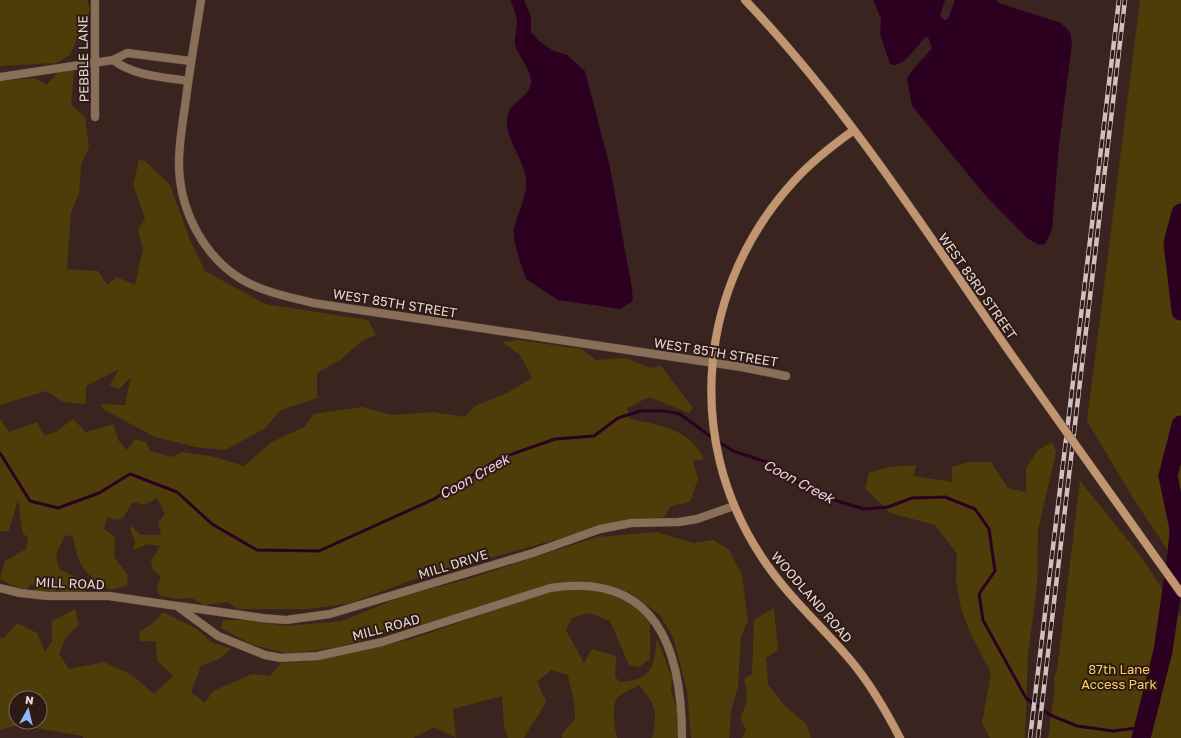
<svg xmlns="http://www.w3.org/2000/svg" width="1181" height="738" font-family="'Golos Text',sans-serif">
	<rect width="100%" height="100%" fill="#39241f"/>
	<!-- green -->
	<path fill="#4f3d09" fill-rule="evenodd" d="M0,0H87L90,10L70,55L56,63L0,66Z
		M1140,0H1181V570L1133,498L1087,421Z
		M59,71H74L71,105L85,117L89,147L81,165L79,194L71,212L67,269L98,271L107,285L117,277L135,285L143,250L138,229L145,218L133,185L139,160L145,161L170,185L190,240L205,271L265,304L368,320L376,335L362,341L340,360L317,373V398L281,410L264,429L225,450L196,447L155,437L103,409L101,404L125,405L131,377L119,389L110,385L119,369L86,386V404L63,402L46,391L0,405V81L35,78L47,85Z
		M518,340L581,349L596,360L627,358L650,368L661,366L693,408L689,413L649,397L627,408L630,419C660,425 690,429 704,459L693,461L698,479L690,502L671,506L664,517L620,522L579,533L415,579L351,603L309,609H238L228,602L203,605L192,598L177,599L159,595L157,586L161,577L153,570L151,561L160,546L148,544L133,550L135,541L130,529L132,526L140,535H161L158,522L165,514L157,498L145,505L133,502L123,518L117,520L107,517L104,529L115,537L114,557L128,575L127,586L110,590C86,576 77,565 73,537L65,535L56,554L59,569L88,583L86,591L68,594L58,590L54,592H37L32,584L24,591L0,579L5,561L26,549L28,539L22,531L18,499L9,531H0V418L9,432L37,422L45,436L57,431L73,419L86,432L114,424L118,440L127,450L135,439L146,442L150,451L171,457L182,452L215,457L244,466L272,442L304,427L314,414L362,407L392,415L433,412L465,417L475,406L507,393L532,378L520,355L502,342Z
		M1052,442L1056,452L1038,530L1037,587L1028,653L1025,738H990L982,723L991,673L970,633L961,608L956,580L957,554L935,525L890,513L865,488L869,473L889,467L916,465L914,476L952,482V467L969,462H991L1008,488L1026,492V468L1038,450Z
		M1080,481L1139,554L1181,617V738H1048L1055,688L1054,679L1057,670Z
		M656,532L693,543L713,540L729,550L742,575L748,620L741,637L738,686L731,711L729,738H691L687,690L673,637L660,615L629,592L594,582L540,587L456,615L338,647L288,654L251,644L221,628L223,620H245L287,626L342,621L406,595L465,580L597,537Z
		M594,588C618,595 632,602 650,621V659L639,667L629,665L610,621L589,613L572,618L566,630L584,663L592,649L616,656L615,677L620,682C653,680 654,666 657,638L672,678L671,690L677,710L679,732L677,738H652C658,712 656,705 639,685C621,695 613,694 614,716C614,724 615,730 617,738H562V734L575,719L574,702L568,675L551,670L537,682L546,701C540,714 531,725 524,738H508L504,726L502,696L453,709L456,738L434,727L413,738H83V736L18,725L0,730V638H4L17,623L37,633L45,652L52,641V621L75,609L79,625L66,637L59,654L69,669L104,662L132,675L154,694L173,676L157,660L156,641H140L139,632L153,623L163,612L197,629L211,642L231,649L219,659L201,666L191,692L205,703L213,691L252,674L270,676L281,663L302,662L412,639L546,592ZM16,698H40V722H16Z
		M774,608L778,650L766,658L768,684L784,705L806,724L811,738H742L746,730L740,717C748,704 748,693 744,679L752,674L754,620Z"/>
	<!-- water -->
	<path fill="#2d0021" d="M510,0H524L531,17V32L539,41L554,51L567,55L585,71L610,167L632,289L633,301L620,309L558,300L526,279C522,266 512,242 514,229C518,210 530,192 525,173C520,155 505,136 507,118C509,102 529,98 531,83C532,70 518,57 515,44C514,38 517,30 517,23C517,16 513,6 510,0Z
		M873,0H945L940,16L944,20L948,19L955,0H996L999,3L1061,23L1070,32L1072,44L1059,145L1052,230L1045,244L1039,245L1027,238L985,195L912,106L907,79C909,72 927,55 932,48L928,37H925C919,44 902,70 890,64L880,34L881,19Z"/>
	<g fill="none" stroke-linecap="round" stroke-linejoin="round">
		<!-- stream -->
		<path stroke="#2d0021" stroke-width="3" d="M719,442L733,451L770,463L790,479L827,498L864,509L888,507L912,498L945,497L975,509L989,529L995,571L979,594L983,620L1026,698L1050,715L1077,726L1113,731L1145,727
			M0,453L30,501L58,508L99,493L130,474L177,492L212,524L257,550L319,551L434,499L498,459L555,439L594,436L618,418L640,411H665L680,414L714,439"/>
		<!-- river -->
		<path stroke="#2d0021" stroke-width="19" d="M1181,213L1173,243L1181,311
			M1141,738L1163,651L1177,555L1179,529L1168,476L1181,425"/>
		<!-- street casing -->
		<g stroke="#55413c" stroke-width="9">
			<path id="street" d="M95,0V117
				M201,0C196,33 190,66 186,99C183,120 179,142 179,163C179,208 202,255 241,279C263,292 289,297 313,303L741,367L786,376
				M113,60C134,76 163,77 188,81
				M0,77L113,60L127,53L191,61
				M0,588L20,593L48,596H109L177,606L218,636L265,655L281,658L318,656L382,642L550,588C656,571 682,649 682,738
				M178,606L262,618L286,620L330,614L533,553L600,529L631,523L679,522L697,519L734,506"/>
		</g>
		<!-- secondary casing -->
		<g stroke="#55413c" stroke-width="9">
			<path id="secondary" d="M745,0C847,107 927,233 1011,354
				M854,130C833,145 812,161 794,181C699,285 683,437 761,556C786,595 822,626 852,662C871,685 886,711 900,738"/>
		</g>
		<!-- street -->
		<use href="#street" stroke="#8a6f58" stroke-width="8"/>
		<!-- secondary -->
		<use href="#secondary" stroke="#c09570" stroke-width="8"/>
		<!-- rail casing -->
		<g stroke="#d1c1be" stroke-width="4.5">
			<path id="rail" d="M1030,738L1119,0
				M1038,738L1125,0"/>
		</g>
		<!-- rail -->
		<use href="#rail" stroke="#2e1a15" stroke-width="3" stroke-dasharray="9" stroke-linecap="butt"/>
		<!-- secondary-bridge casing -->
		<g stroke="#55413c" stroke-width="9" stroke-linecap="butt">
			<path id="secondary-bridge" d="M1011,354L1181,593"/>
		</g>
		<!-- secondary-bridge -->
		<use href="#secondary-bridge" stroke="#c09570" stroke-width="8"/>
	</g>
	<g text-anchor="middle" dominant-baseline="central" stroke-width="4" stroke-linejoin="round" paint-order="stroke">
		<!-- street labels -->
		<g font-size="13" fill="#e7d8d5" stroke="#2e1a15">
			<text transform="translate(83 59) rotate(-91)">PEBBLE LANE</text>
			<text transform="translate(978 286) rotate(55)">WEST 83RD STREET</text>
			<text transform="translate(395 303) rotate(9)">WEST 85TH STREET</text>
			<text transform="translate(716 352) rotate(9)">WEST 85TH STREET</text>
			<text transform="translate(453 564) rotate(-17)">MILL DRIVE</text>
			<text transform="translate(70 583) rotate(2)">MILL ROAD</text>
			<text transform="translate(812 597) rotate(49)">WOODLAND ROAD</text>
			<text transform="translate(386 627) rotate(-15)">MILL ROAD</text>
		</g>
		<!-- park labels -->
		<g font-size="13" fill="#f9cf60" stroke="#2e1a15">
			<text x="1119" y="669">87th Lane<tspan x="1119" dy="15">Access Park</tspan></text>
		</g>
		<!-- water labels -->
		<g font-size="14" font-style="italic" fill="#f5cde5" stroke="#2e1a15">
			<text transform="translate(474 476) rotate(-29)">Coon Creek</text>
			<text transform="translate(799 481) rotate(28)">Coon Creek</text>
		</g>
	</g>
	<!-- north arrow -->
	<g transform="translate(28 710) rotate(8)"><circle r="19" fill="#2e1a15" stroke="#786662"/>
	<path d="M0-3L7 15L0 10L-7 15Z" fill="#90b8fd"/>
	<text y="-6" font-size="11" font-weight="bold" text-anchor="middle" fill="#e7d8d5">N</text>
	</g>
</svg>
